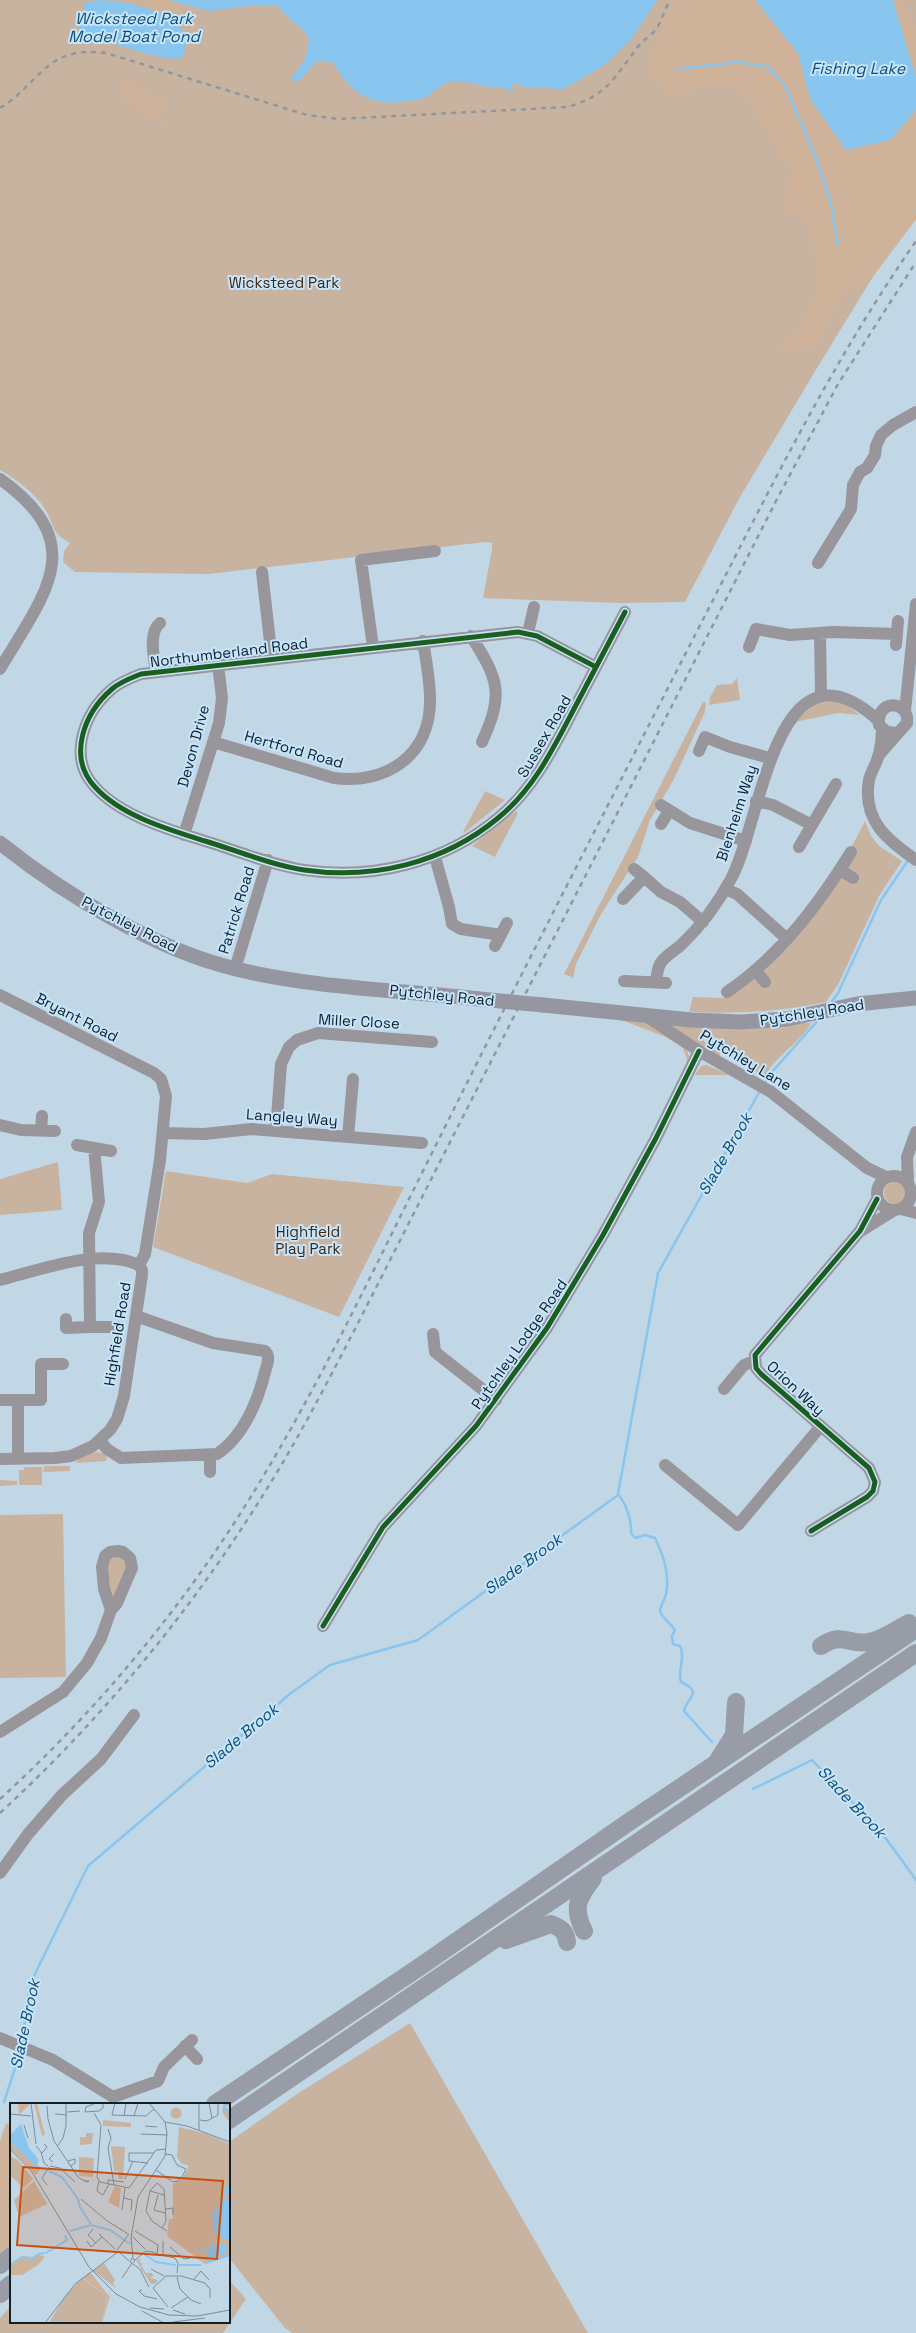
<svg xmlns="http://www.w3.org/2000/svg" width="916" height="2333" font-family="'Space Grotesk',sans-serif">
	<rect width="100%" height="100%" fill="#c2d7e6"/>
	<!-- green -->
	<path fill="#c8b3a1" d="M0,0H916V219L874,275L814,373L740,497L685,602L619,603L483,598L492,549V543L485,542L208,574L75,572L63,562L64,551L70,543C49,531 56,527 45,509C34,492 17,480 0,470Z
		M737,678L740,700L709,705L710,697L717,685L732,684Z
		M841,701L860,715L837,713L795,722L815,703Z
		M703,702L706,703L705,712L673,781L650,820L638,857L601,914L576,964L573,978L564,974Z
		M485,791L505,800L464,833L463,832Z
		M516,811L518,813L495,857L472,846Z
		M865,821L871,836L879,846L902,861L879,896L839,983L826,1002C781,1012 735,1014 689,1012L693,997L726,998L762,973L838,880L848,870L849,852Z
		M616,1018L643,1020L686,1048L689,1056L688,1063L683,1048L666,1037Z
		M804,1019L805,1023H811C804,1040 775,1055 765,1077L712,1046L705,1035V1026Z
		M665,1022L701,1025L704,1042L720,1053V1057L705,1050Z
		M706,1065L728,1074L727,1075H695L701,1066Z
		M58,1162L62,1210L0,1215V1179Z
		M166,1171L247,1183L272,1174L404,1187L339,1317L153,1247Z
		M884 1193a11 11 0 1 1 22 0a11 11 0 1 1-22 0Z
		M98,1452L107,1455L106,1461L76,1463C79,1455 90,1453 98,1452Z
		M44,1466H70V1471L43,1472Z
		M24,1467H42V1485H19V1470H24Z
		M0,1480L17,1481V1485L0,1486Z
		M63,1514L66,1677L0,1678V1515Z
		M113,1557H122L128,1566L115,1598L111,1599L107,1561Z
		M410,2023L588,2333H292L285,2328L229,2258V2142L297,2094Z
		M229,2280L246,2299L223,2333H0V2318L11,2306V2322H229Z"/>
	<!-- forest -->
	<path fill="#ceb39a" d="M144,0H167L168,3L179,7L198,26L195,37L190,39L178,26L154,11V6L143,2Z
		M674,0H755L798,53L810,99L890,140L916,110V219L874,275L845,293L815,347L778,352C788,340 810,312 814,297C819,275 812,242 806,220L785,212L782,201L792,169C771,149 762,123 747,99C743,93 735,87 729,82L682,94L675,99L665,94L650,73L653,45Z
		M893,0H903L916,28V78Z
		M122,78H129L150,93L168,101L157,115L168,123L165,127L116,95L122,84Z
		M6,2123L11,2126V2244L0,2253V2141Z"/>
	<!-- water -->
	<path fill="#88c5ef" d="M100,0C131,2 170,10 189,37L182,58C165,63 98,39 81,30L77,24L86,2Z
		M170,0H657L630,41L603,66L564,89L524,87L517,83L511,85L514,90L509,91C502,86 497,88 489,87C475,84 460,79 446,83C439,86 433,93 426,97C421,100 414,100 408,101C372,108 349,92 332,61L316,62L298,82L291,79C302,64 310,55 308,35L276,6L256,5L208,11Z
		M755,0H893L916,78V110L890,140L846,150L810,99L798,53Z"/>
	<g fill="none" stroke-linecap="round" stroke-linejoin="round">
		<!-- stream -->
		<path stroke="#88c5ef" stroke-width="2.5" d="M678,69L738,62L768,67L785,85L815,156L830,199L838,244
			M831,1003L838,993L881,900L909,859
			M765,1083L771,1073L821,1017
			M712,1742L684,1711C687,1697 704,1692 681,1682C677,1670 686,1659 680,1646L673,1644L672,1636L675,1630C670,1622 664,1620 660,1612C660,1605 665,1600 666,1594C670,1576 663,1554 655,1538L645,1535L635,1538L631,1533C632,1522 626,1503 618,1494L658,1273L761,1089
			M753,1789L812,1760L882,1833L916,1880
			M22,2043L30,1984L88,1866L291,1693L330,1665L418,1640L618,1495
			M4,2102L21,2050"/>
		<!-- minor -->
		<path stroke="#98959b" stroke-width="12" d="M0,479C91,544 45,593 0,669
			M818,563L851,509L853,485L860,472L867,468L875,455L876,446L881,435L893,425L916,412
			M262,572L272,659
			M528,633L534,607
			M820,633L821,696
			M471,636C499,680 504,694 482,742
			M896,645L898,621
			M373,647L361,560L435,551
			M749,647L756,629L790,635L833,632L897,634
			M596,667L537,636L518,632L141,674C131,678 120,682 112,689C84,713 67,757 95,787C121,816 170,830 205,841C238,851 271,865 304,870C373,880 444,863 498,818C534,789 554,747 575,707C592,675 608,644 625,612
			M156,672C154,657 148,633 160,623
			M905,711L916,604
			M882,730C882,738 881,746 879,754C877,763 871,771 869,780C862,820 887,840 916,860
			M213,742L334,778C385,785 431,756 430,699C430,680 426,660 423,641
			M699,751L705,737L730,747L766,757L770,760
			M878,756L907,723C910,700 876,698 879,725L887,732L898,733
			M756,801L773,805L812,825
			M661,805L690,823L746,841
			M661,824L669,811
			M184,835L219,723L222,698L218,665
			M799,847L836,784
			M435,857L449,907L452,924L461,929L501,935
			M634,869L644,877
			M840,870L853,878
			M725,889L737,894L787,939
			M623,899L644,877L661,892L680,902L703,922
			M495,946L507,923
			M235,969L268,860
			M755,970L765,982
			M624,981L666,983
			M656,982C657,976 657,970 660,964C665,955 675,951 682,944C702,925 718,903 731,879C762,823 775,626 879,721
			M727,992C780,956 818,905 851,852
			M0,995L154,1073L161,1079L166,1096L160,1160L145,1254L139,1265
			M646,1016L699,1051L771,1092L867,1168L886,1177
			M0,1125L21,1130L55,1131
			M41,1131L42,1116
			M276,1131L281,1064L289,1047L297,1040L318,1033L432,1042
			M163,1133L204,1134L252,1129L422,1143
			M348,1137L353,1079
			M77,1145L111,1151
			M94,1148L99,1202L89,1233L90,1327H118
			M877 1193a17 17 0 1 1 34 0a17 17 0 1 1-34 0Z
			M908,1182L907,1157L916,1132
			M901,1209L916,1213
			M861,1231L893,1211
			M0,1280C40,1270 99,1247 139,1265
			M66,1319V1328L90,1327
			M433,1334L435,1352L496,1400
			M724,1389L744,1365L754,1361
			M0,1400H41V1364H63
			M100,1441L107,1449L121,1458L217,1454C243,1437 258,1401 265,1372C267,1365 271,1356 265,1351L213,1343L136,1316
			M210,1456V1472
			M18,1458V1400
			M0,1459L55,1458L71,1456L93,1446L110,1430L117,1419L124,1396L142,1275V1270L139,1265
			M665,1465L738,1525L821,1426
			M811,1531L867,1497L873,1491L875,1482L869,1468L761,1374L756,1368L755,1355L860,1231L877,1199
			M323,1626L383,1527L476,1426L547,1328L603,1235L656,1138L699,1051
			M0,1732L63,1692L87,1663L101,1638L111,1610L117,1603L132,1568L130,1558L123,1552L118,1551L110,1552L105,1556L102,1567L104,1589L111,1610
			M0,1873L28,1834L62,1795L101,1759L134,1715
			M0,2038L53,2060L113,2097L158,2081L164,2067L192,2040
			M185,2046L197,2059"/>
		<!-- major -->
		<path stroke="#9696a1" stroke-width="15" d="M0,843C64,894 156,950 236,969C314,988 398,990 479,999
			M543,1005L691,1020L741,1022L787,1019L857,1004L916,998"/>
		<!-- highway -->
		<path stroke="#979ca6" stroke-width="18" d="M821,1646C844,1631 848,1646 869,1642C882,1640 897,1629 909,1623
			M718,1760L734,1735L736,1702
			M584,1931C572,1907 578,1898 593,1878
			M506,1940L551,1924C561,1928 566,1931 567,1942
			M215,2104L418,1968L626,1824L916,1629
			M229,2120L916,1653
			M0,2265L11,2256
			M0,2294L11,2284"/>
		<!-- rail -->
		<path stroke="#9097a0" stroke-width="2.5" stroke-dasharray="5 5" stroke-linecap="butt" d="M0,108C26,94 42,61 72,54C83,51 95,52 106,53L307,115L339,119L567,107C609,96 616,74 641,43C646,38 653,34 657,28C662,19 665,9 670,0
			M0,1799C103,1705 193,1595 264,1475C327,1370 378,1260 433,1151C518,980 606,809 693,639C763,503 829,366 916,241
			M0,1813C105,1716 197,1604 271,1482C302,1432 329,1379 356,1327L776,501L838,384L916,262"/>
		<!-- major-bridge -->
		<path stroke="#9696a1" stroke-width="15" d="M479,999L543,1005"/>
		<!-- cycleway casing -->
		<g stroke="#c6e5fc" stroke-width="8">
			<path id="cycleway" d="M596,667L537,636L518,632L141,674C131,678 120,682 112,689C84,713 67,757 95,787C121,816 170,830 205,841C238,851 271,865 304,870C373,880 444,863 498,818C534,789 554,747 575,707C592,675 608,644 625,612
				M811,1531L867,1497L873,1491L875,1482L869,1468L761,1374L756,1368L755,1355L860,1231L877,1199
				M323,1626L383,1527L476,1426L547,1328L603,1235L656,1138L699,1051"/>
		</g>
		<!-- cycleway -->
		<use href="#cycleway" stroke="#1b5e20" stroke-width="5"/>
	</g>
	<g text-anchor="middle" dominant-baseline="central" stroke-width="4" stroke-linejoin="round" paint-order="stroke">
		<!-- park labels -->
		<g font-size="15" fill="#42260d" stroke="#c6e5fc">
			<text x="284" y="282">Wicksteed Park</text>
			<text x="308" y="1231">Highfield<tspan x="308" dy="17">Play Park</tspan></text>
		</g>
		<!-- street labels -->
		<g font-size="15" fill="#111f29" stroke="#c6e5fc">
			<text transform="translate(229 652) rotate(-7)">Northumberland Road</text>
			<text transform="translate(544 736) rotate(-60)">Sussex Road</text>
			<text transform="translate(193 746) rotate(-75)">Devon Drive</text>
			<text transform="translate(294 749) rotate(16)">Hertford Road</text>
			<text transform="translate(736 813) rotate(-72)">Blenheim Way</text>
			<text transform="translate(236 910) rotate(-73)">Patrick Road</text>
			<text transform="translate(130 924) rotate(27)">Pytchley Road</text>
			<text transform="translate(442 995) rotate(6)">Pytchley Road</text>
			<text transform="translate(812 1012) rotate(-9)">Pytchley Road</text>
			<text transform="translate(77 1017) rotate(27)">Bryant Road</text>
			<text transform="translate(359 1021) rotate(3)">Miller Close</text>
			<text transform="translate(746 1060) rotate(31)">Pytchley Lane</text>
			<text transform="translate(292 1117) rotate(4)">Langley Way</text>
			<text transform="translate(117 1334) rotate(-81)">Highfield Road</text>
			<text transform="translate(519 1344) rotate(-55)">Pytchley Lodge Road</text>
			<text transform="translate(796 1388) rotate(43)">Orion Way</text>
		</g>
		<!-- water labels -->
		<g font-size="16" font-style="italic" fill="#124e71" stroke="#c6e5fc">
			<text x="134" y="18">Wicksteed Park<tspan x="134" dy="18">Model Boat Pond</tspan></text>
			<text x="858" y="68">Fishing Lake</text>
			<text transform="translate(725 1154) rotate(-60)">Slade Brook</text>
			<text transform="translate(523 1564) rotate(-36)">Slade Brook</text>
			<text transform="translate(241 1736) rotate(-40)">Slade Brook</text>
			<text transform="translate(852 1802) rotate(47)">Slade Brook</text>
			<text transform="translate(25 2024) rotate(-78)">Slade Brook</text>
		</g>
	</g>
	<!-- overview -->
	<g transform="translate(10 2103)">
		<rect width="220" height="220" fill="#c2d7e6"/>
		<path d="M214,0H220V3H214L220,7V20L212,9ZM160.5 10a5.5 5.5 0 1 1 11 0a5.5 5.5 0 1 1-11 0ZM93,17L121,20V24L93,23ZM169,24L197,31L220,41V152L195,161L157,133L159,116H163V81L172,76L179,63L171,60L167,54ZM76,30H83L82,41L70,42V34H76ZM101,43L115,44L113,76H109L108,68H104ZM0,53L8,57L23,76L14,85L1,73ZM69,54L84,55L83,74L69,73ZM24,78L37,101L9,114L4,97ZM105,83L111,85L109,105L98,99ZM131,155L129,159L133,161L131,162L136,170H142L143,173L140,175L148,177L145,181H141L126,157ZM94,160L105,177L103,180L106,185L83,168ZM72,175L97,193L92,220H39L53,196Z" fill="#c8b3a1"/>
		<path d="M8,0H21L9,12ZM24,0H27L35,32L32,33ZM0,39L31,65L26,72L0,45ZM203,133L220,138V151L194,160L178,146V142L182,146L194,145L201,140L200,135ZM210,140L217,150L199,156V147ZM27,151L35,154L28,162L12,172H0L1,160L13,153L23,154ZM80,169L98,192L148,218L100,193L92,220L97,193L73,175Z" fill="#ceb39a" fill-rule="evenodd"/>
		<path d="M11,21L19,45L29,57L27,64L0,39V32ZM220,80L219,89L214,94L218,99L220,93V136L216,137L204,129L202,111L206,106L204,102L208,104L211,101L213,88ZM210,140L216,141L217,150L199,156L195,149Z" fill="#88c5ef"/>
		<path fill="none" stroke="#88c5ef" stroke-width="2" d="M215,0L214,6L220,10M39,68L52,74L68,96L70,104L81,121M60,128L81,122L100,127L120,141M187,148L201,145L203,135M36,150L57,137L55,132M134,151L146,159L166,162M196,160L220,152M0,162L12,154L19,157L26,155L28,151L35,150M169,162H191"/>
		<path fill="none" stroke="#7b8d9a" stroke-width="1" d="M21,0L26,41M86,0L76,4L75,9L89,8L93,5V0M139,0L155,19M189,0V27M199,0L202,15M37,3L38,16L44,38L68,74L71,76L77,79L79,78H74M57,9L70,8M84,10L91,22L87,74L90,79L119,85L146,47L156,46M0,11L21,13M45,11L57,12M102,12L136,13L144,6M102,12L105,0M114,13L116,0M124,13L128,0M190,17L197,18L208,12V0M155,19L177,23L220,39M14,22L18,35M135,23L147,24M131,31L157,32M48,42L53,35L56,23V0M26,43L31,49L34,60L38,63M98,45L104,82M98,45L101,35L98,26M0,46L22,69L79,164L106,191L130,204L159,212L187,213L220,207M32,50L37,44L34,41M58,58L65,56V60L61,63M43,59L39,56L44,51M138,60L119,58V50H144M40,63L50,65L65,79M146,67L163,79L168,78L173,72L176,66L167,62L162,52L155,51M115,76L123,58M89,78L87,88L93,92L99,81M98,80V77L114,79M37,82L32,75L39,64M140,88L154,92M148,92L144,107L155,110M114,95L122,97L121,108M71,96L96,117L118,131M155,106L163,105V112M112,107L115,85M152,125L156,118L154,86L147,80L140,88L136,108L142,118L145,120L152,125L157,128M83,126L78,132L86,140M125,128L148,142L147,151L143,149M89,131L105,146M123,134L135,146M77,138L81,144L92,134M153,138V151M160,144L174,156L180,155M107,147L119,131M108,148L119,158M146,151L165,155L168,160L167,170M123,155L121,135L128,94L155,53L157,30L155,19M125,157L136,148L143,149M123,160L125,157L122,155L120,159L130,166L139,184M141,166L154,173M167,174L170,186L181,197L191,201M112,175L122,160M184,176L191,168L199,177M143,185L156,173H171L195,180L200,186V195M143,185L158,204M132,187L129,188L134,193L147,196M140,205L154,206M161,205L178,194M163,207L175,211M132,208L154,220M163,219L195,215M35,220L65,181L108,149"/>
		<path fill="#c85010" fill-opacity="0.15" stroke="#c85010" stroke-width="2" d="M13,64L213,78L207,156L7,142Z"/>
		<rect width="220" height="220" fill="none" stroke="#111f29" stroke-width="2"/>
	</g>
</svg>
